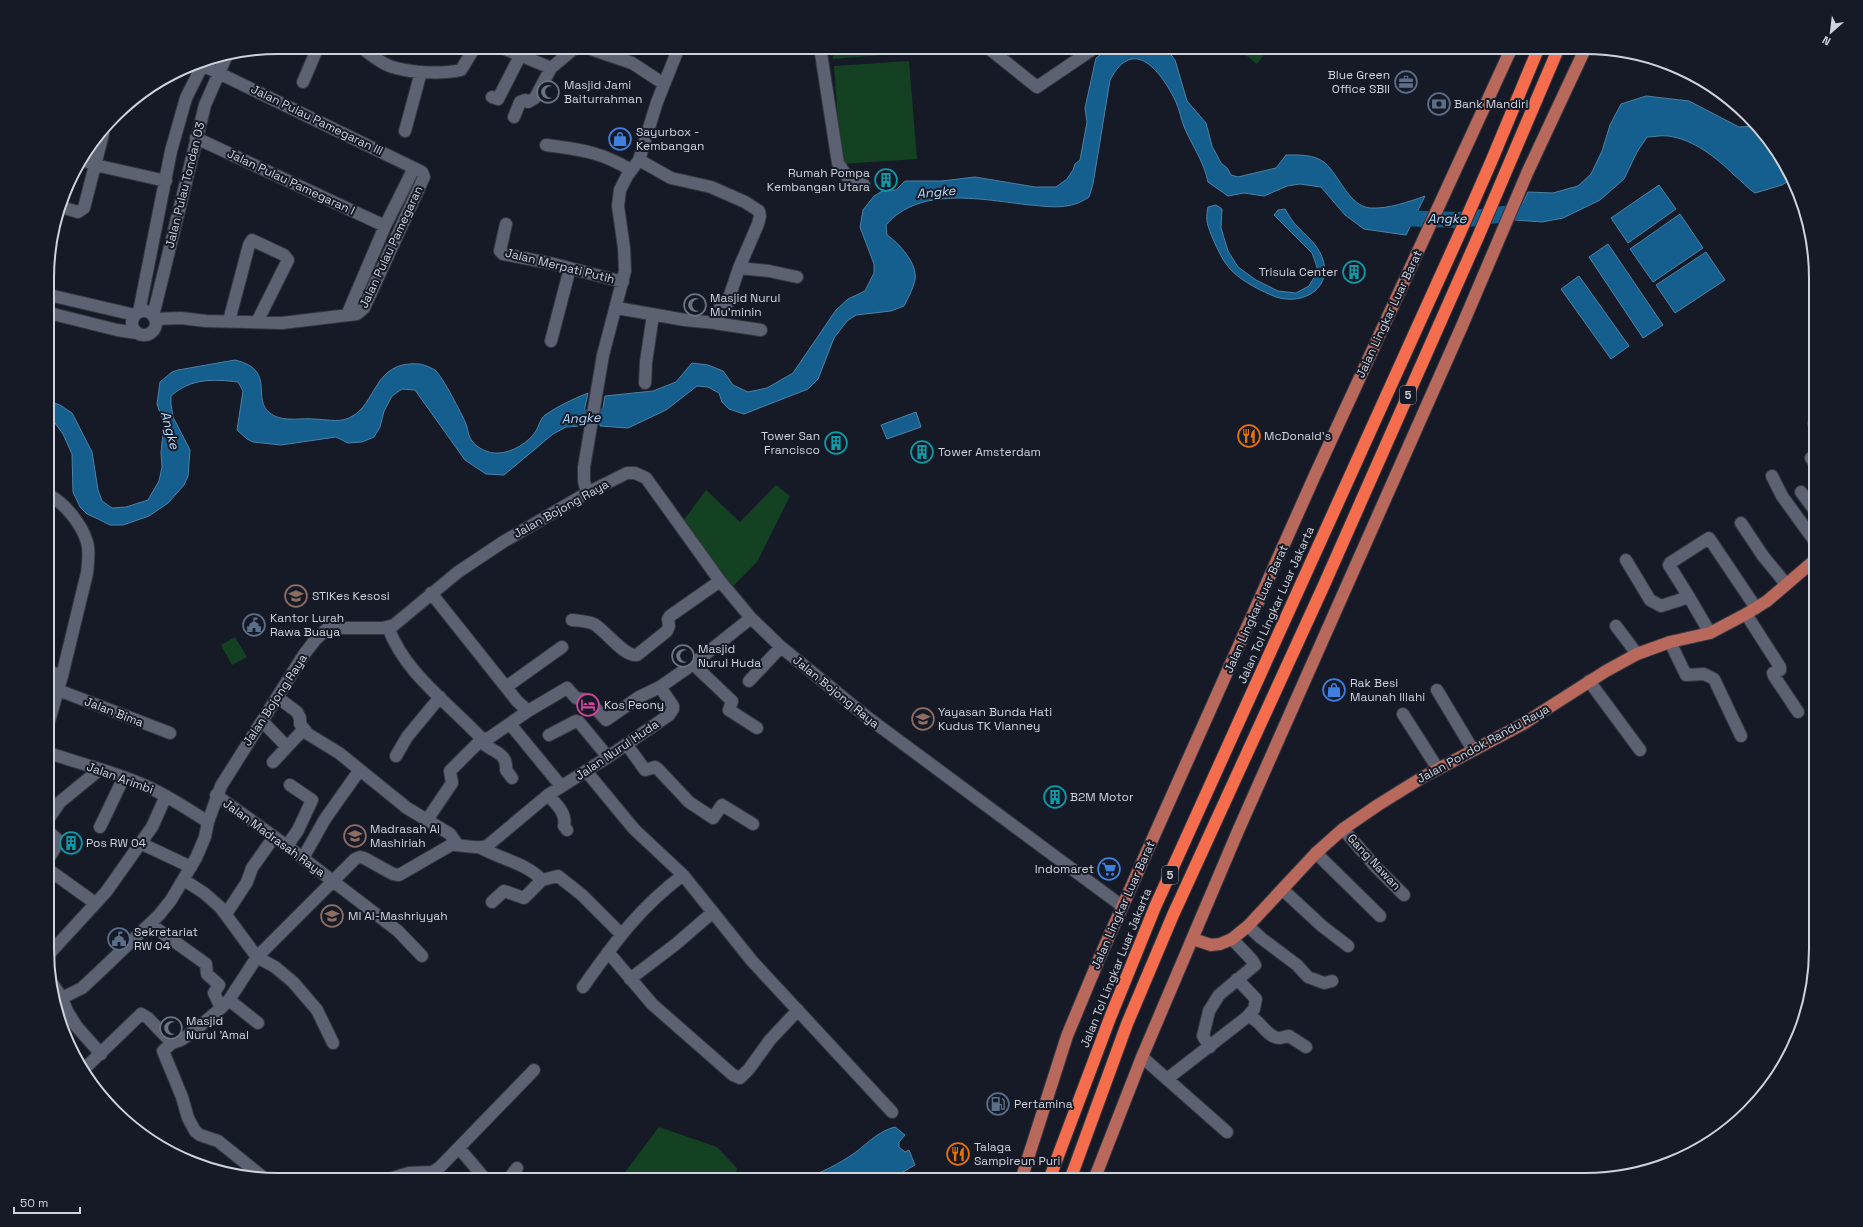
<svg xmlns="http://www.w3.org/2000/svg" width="1863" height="1227" font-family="'Space Grotesk',sans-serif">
	<rect width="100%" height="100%" fill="#161a27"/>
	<!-- green -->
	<path fill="#134121" d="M832,47H917L920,52L833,59Z
		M1235,47H1270L1257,64Z
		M909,61L917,159L841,164L834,66Z
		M776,485L790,496L757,562L732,587L684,520L706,490L740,522Z
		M235,637L247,657L232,665L221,645Z
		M659,1127L717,1147L737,1168L734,1180H619Z"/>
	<!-- water -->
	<path fill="#155f8e" stroke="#4c82a5" d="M1111,47L1166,48L1175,60L1187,101L1206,123L1212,146L1221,163L1227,168L1231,175L1238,177L1276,168L1286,155C1299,155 1314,154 1325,163C1339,175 1349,206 1370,208C1389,209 1408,202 1425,196L1406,235L1364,229L1345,215L1321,187L1300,184L1287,186L1264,196L1244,193L1228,196L1208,182C1204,162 1193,147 1185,129C1181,120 1180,111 1176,102C1162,73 1134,34 1110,80L1093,184L1089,197C1070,210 1053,207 1030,205C984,200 920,185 886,225L887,235C899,243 918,264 915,280C913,289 908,298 904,306L891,311L856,315L847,321L834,338L818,379L808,389L744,414L729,409L722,402L719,393L708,387L697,386L666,410L628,428L600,426L605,396L653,391L676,382L692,363L708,365L723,371L733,385L748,392L767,388L793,373L836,310L848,299L865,291L874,273V264L860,227L863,210L874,196L884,190H896L905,181H942L975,177L1035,187H1056L1067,179L1073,170L1075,164L1080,160L1087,122L1085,108L1096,58Z
		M1646,96L1689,101L1739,127L1759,126L1785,163L1792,179L1782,185L1755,193C1747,188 1742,181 1734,175C1717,158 1693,139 1668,136C1661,135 1653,137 1647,137L1637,152L1624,179L1600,200L1563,218L1542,222L1515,220L1528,192L1553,193L1578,186L1591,174L1602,151L1610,125L1621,104Z
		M1659,185L1676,209L1628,243L1611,218Z
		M1216,205L1222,209L1221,228L1228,251L1238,267L1256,280L1278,291L1296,293L1309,286L1315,276L1317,267L1312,253L1274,215L1278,210L1285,209C1288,214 1291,219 1295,224C1305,235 1316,242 1322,257C1334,287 1304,306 1276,297C1261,291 1243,282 1232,271C1223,262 1218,250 1213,239C1208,226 1205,222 1208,207Z
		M1680,214L1703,248L1653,282L1630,249Z
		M1608,244L1663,325L1643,338L1589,257Z
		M1706,252L1725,280L1675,313L1656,285Z
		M1579,276L1629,346L1611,359L1561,289Z
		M235,360C281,371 245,404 277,417C289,421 302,418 313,419C326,419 337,423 349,418C378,405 372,360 420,364C424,365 433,368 436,371C443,378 462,414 466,424C468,429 468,436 472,441C477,448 489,454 498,453C512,453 529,442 536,431C539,426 540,419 545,415C558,406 573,399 588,393L581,426L566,427L553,434L504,475L486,474L465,460L415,390L402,389L392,396L384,411L380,427L374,437L362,442L348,443L336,437L281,445L253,442L247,439L237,430L243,391L238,382C213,379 191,378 171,396V404L173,417L190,450L188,476L184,485L168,503L149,516L123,525H110L98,519L87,514L80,507L73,492L72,454L63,434L52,419L49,417V401L60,405L72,413L92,452L98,490L102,501L112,508L126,507L148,500L159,481L162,467L161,452L164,424L157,404L160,382L172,372L178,370Z
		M916,412L921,427L887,439L881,425Z
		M895,1127L905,1135L899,1142V1147L905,1152L909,1150L915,1165L889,1180H801C821,1173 839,1164 856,1152C869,1142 879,1131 895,1127Z"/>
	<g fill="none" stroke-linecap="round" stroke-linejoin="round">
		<!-- river -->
		<path stroke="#155f8e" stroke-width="16" d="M1393,218L1461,220L1539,209
			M562,419L623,415"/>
		<!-- minor casing -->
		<g stroke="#343641" stroke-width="14">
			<path id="minor" d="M361,47C371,55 383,65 396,68C414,73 443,74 461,70L475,47
				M500,47L551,68L576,47
				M585,47L632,63L664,84
				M820,47L838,163L848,178L864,185
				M987,47L1037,87L1096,47
				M303,82L318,47
				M492,97L498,99L520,56
				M514,117L520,102L525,100L528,102L535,98L551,68
				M405,131L421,72
				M196,138L385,226
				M546,145C581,150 599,151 631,170
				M83,160L95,165L166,181
				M61,207L78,212L84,208L103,134
				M506,224L500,251L503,254L554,264L623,282
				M739,268L769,271L797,277
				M49,295L135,315
				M617,308L685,320L716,323L718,320L719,309L727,304L739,268L758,224L760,216L759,211L745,202L711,187L671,178L639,160
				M132 323a12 12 0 1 1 24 0a12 12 0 1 1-24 0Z
				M139,312L171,151L186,98L204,62
				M49,313L117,330L137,333
				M347,315L385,226L414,168
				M153,316L205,105L226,57
				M155,319L181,318L206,321L282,323L357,314L364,308L424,177L422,172L414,168L198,63
				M229,321L249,245L252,240L284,255L288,260L257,322
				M714,323L761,330
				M551,341L570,268
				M645,383L646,362L653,315
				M1814,423L1816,425
				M1811,458L1816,465
				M1772,476L1782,496L1816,543
				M1801,492L1816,512
				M587,493L584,481V467L603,355L625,271L624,248L618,206L620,190L627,176L639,160L657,102L679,47
				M49,495C65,503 82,525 87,542C90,552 88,563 87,573L62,676L49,721
				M1741,523L1763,556L1786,584
				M1626,560L1650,600L1661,606L1689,597L1710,633
				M431,593L517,701L528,711L567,688L576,698L588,700L606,720L639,697L660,687L693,664L751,618
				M1689,597L1669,565L1670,563L1709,538L1756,608
				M1746,614L1780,667V670L1773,673L1774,676L1798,712
				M572,620C580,621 588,621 594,624C606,631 624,657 637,655L667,631L669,626L668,619L670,616L720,581
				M1616,626L1637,654
				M388,627C405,674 449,703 482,739
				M1670,642L1686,675L1704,674L1714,679L1741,736
				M693,664L732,701L729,710L757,728
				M49,671L62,676
				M749,681L781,647
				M1589,681L1640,750
				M506,687L562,647
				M58,690L170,733
				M1437,690L1473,750
				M277,697L297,712L300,718V724L308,734L339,753L407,808L450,834L457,844
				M1403,714L1438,769
				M262,721L287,747L304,729
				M510,724L561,786
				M549,735L576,721L579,722L608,757
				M482,742C491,752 508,752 506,770L512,778
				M627,745L645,770L655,767L658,769L689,802L713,818L722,805L753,824
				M49,753C81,764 115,772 146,786C168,796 188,809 208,822
				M396,756L407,737L440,697
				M273,762L287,747
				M586,771L634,829L683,875L752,961L892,1112
				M216,795L287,846L398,931L422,956
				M548,795C556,804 567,813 564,826L567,830
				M49,818L60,802L99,770
				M427,820L452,783L450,771L482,739L489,738L528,711
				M100,827L124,777
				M1343,829L1375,866L1404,895
				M49,832L57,839L58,843L49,858
				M140,843L191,867
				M287,846L298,830L312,800L290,785
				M481,848C501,859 526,863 542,880L524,898L504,891L492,902
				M1316,853L1380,916
				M303,858L325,819L359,771
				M49,870L95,903
				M184,880L204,893L220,907L257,957L275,967L293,982L317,1010L333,1043
				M542,880L558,876L582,895L621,934
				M1283,890L1322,926L1348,946
				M226,914L247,882L252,868L274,837
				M150,924L206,964L207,974L219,985L214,993L221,1008
				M1248,926L1261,938L1297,965L1308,977L1324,983L1332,981
				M608,952L652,1004L733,1075L740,1078L749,1069L770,1040L798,1010
				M49,954L106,892L152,827L166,796
				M49,979L62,998L67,1011L77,1027L101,1054
				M630,979L676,944L713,912
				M1237,979L1256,999L1254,1009L1247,1017
				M583,987C615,942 638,909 683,875
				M229,1000L258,1023
				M56,1001L82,988L96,975L159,915L171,900L196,858L205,837L208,822L221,786L305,653L316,639L328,628H383L394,625L458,572L503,542L587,493L627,473H635L646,478L720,581L751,618L781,647L867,717L1122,906
				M1210,1047L1203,1036L1209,1011L1219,995L1255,965L1252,960L1232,939
				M1142,1057L1227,1132
				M82,1071L141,1014L148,1018L172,1043
				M1167,1079L1247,1017C1260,1017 1265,1037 1279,1038C1282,1038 1286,1036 1289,1036L1306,1047
				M459,1148L486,1180
				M264,1178L218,1141L200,1135L195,1131L188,1118L182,1097L163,1051L172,1043L181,1040L193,1032L221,1008L229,1000L257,957L355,859L360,857L364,858L393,874L399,875L451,845C463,844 475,850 487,846L548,795L608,757L669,715L673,709V706L660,687
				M386,1180L409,1173L433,1172L440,1167L534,1070
				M508,1180L517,1168"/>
		</g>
		<!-- major casing -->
		<g stroke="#343641" stroke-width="14">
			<path id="major" d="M1193,939L1211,945L1220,944L1232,939L1248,926L1316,853L1343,829L1378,805L1423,777L1523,724L1606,671L1637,654L1670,642L1710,633L1746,614L1767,601L1816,559
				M1021,1180L1067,1036L1099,959L1315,475L1512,47
				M1094,1180L1142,1057L1238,831L1462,326L1528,171L1586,47"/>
		</g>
		<!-- highway casing -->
		<g stroke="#343641" stroke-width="14">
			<path id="highway" d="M1049,1180L1110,1018L1155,907L1459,235L1491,162L1539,47
				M1070,1180L1127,1024L1173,915L1324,585L1478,237L1559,47"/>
		</g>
		<!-- minor -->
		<use href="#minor" stroke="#5c6272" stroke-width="12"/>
		<!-- major -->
		<use href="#major" stroke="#b8695c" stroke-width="12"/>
		<!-- highway -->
		<use href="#highway" stroke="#f56d4d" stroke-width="12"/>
	</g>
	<!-- icons -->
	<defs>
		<g id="office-ring" transform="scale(1.15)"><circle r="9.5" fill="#161a27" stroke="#5c6f8a" stroke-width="1.5"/><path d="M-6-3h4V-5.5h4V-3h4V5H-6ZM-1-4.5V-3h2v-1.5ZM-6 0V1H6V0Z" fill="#5c6f8a"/></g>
		<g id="mosque-ring" transform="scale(1.15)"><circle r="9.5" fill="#161a27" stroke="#6b7280" stroke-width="1.5"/><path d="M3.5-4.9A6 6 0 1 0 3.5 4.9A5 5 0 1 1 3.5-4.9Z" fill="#6b7280"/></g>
		<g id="bank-ring" transform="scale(1.15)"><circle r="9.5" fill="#161a27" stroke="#5c6f8a" stroke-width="1.5"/><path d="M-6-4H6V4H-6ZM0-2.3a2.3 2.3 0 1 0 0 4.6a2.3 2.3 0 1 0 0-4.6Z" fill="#5c6f8a"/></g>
		<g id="shop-ring" transform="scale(1.15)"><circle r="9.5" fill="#161a27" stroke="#3f7fe0" stroke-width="1.5"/><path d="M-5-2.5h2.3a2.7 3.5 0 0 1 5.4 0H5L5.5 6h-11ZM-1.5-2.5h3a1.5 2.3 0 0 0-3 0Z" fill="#3f7fe0"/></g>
		<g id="building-ring" transform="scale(1.15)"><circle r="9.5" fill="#161a27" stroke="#0f9aa8" stroke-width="1.5"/><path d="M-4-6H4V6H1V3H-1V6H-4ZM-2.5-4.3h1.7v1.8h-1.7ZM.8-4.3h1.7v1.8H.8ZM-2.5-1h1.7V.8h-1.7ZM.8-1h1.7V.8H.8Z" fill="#0f9aa8"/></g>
		<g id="restaurant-ring" transform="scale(1.15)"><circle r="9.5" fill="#161a27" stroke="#e8710a" stroke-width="1.5"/><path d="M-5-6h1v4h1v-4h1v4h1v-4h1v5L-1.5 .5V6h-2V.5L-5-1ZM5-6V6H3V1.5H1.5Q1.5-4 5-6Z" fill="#e8710a"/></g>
		<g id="university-ring" transform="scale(1.15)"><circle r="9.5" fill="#161a27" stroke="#8d6e63" stroke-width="1.5"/><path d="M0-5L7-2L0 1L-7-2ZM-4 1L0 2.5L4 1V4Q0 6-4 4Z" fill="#8d6e63"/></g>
		<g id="civic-ring" transform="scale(1.15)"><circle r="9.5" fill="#161a27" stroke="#5c6f8a" stroke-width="1.5"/><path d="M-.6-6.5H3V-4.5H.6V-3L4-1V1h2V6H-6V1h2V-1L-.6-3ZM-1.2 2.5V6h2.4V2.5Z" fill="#5c6f8a"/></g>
		<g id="hotel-ring" transform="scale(1.15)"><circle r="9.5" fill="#161a27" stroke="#d1479c" stroke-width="1.5"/><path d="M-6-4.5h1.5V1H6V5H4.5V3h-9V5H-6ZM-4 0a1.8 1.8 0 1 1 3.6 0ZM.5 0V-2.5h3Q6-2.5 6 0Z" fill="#d1479c"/></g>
		<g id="school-ring" transform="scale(1.15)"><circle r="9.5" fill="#161a27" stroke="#8d6e63" stroke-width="1.5"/><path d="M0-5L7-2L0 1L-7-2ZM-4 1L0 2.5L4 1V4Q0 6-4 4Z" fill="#8d6e63"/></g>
		<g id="supermarket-ring" transform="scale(1.15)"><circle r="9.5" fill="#161a27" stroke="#3f7fe0" stroke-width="1.5"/><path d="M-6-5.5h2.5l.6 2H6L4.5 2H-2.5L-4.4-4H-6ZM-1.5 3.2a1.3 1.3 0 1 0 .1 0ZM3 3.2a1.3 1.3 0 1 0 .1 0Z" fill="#3f7fe0"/></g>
		<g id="fuel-ring" transform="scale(1.15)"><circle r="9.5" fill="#161a27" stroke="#5c6f8a" stroke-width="1.5"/><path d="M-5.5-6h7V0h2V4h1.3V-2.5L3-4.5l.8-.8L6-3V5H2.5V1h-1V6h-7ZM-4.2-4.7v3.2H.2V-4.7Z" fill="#5c6f8a"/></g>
	</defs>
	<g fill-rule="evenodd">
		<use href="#office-ring" x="1406" y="82"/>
		<use href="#mosque-ring" x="548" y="92"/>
		<use href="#bank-ring" x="1439" y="104"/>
		<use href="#shop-ring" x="620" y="139"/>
		<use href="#building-ring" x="886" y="180"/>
		<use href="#building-ring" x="1354" y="272"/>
		<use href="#mosque-ring" x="695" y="305"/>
		<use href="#restaurant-ring" x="1249" y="436"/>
		<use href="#building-ring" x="836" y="443"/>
		<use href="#building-ring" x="922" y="452"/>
		<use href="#university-ring" x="296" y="596"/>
		<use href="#civic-ring" x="254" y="625"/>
		<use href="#mosque-ring" x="683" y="656"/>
		<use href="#shop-ring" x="1334" y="690"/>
		<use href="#hotel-ring" x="588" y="705"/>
		<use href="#school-ring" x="923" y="719"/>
		<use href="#building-ring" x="1055" y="797"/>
		<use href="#school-ring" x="355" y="836"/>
		<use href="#building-ring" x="71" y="843"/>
		<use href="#supermarket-ring" x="1109" y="869"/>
		<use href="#school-ring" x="332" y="916"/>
		<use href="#civic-ring" x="119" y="939"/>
		<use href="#mosque-ring" x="171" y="1028"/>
		<use href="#fuel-ring" x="998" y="1104"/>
		<use href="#restaurant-ring" x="958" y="1154"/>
	</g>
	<g text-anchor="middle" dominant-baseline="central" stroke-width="4" stroke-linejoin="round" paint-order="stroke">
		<!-- shield labels -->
		<g fill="#161a27" stroke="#979ba5" stroke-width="1">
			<rect x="1400" y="386" width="16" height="18" rx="3"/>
			<rect x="1162" y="866" width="16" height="18" rx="3"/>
		</g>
		<g font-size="11" font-weight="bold" fill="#ced2db">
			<text x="1408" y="395">5</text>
			<text x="1170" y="875">5</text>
		</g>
		<!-- poi labels -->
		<g font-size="12" fill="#ced2db" stroke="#161a27" text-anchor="start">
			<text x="1390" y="75" text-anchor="end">Blue Green<tspan x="1390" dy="14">Office SBII</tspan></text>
			<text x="564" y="85">Masjid Jami<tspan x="564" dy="14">Baiturrahman</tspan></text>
			<text x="1454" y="104">Bank Mandiri</text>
			<text x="636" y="132">Sayurbox -<tspan x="636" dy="14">Kembangan</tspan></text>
			<text x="870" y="173" text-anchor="end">Rumah Pompa<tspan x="870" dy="14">Kembangan Utara</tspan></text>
			<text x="1338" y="272" text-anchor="end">Trisula Center</text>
			<text x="710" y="298">Masjid Nurul<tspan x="710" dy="14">Mu'minin</tspan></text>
			<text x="820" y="436" text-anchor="end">Tower San<tspan x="820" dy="14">Francisco</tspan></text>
			<text x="1264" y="436">McDonald's</text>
			<text x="938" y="452">Tower Amsterdam</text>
			<text x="312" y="596">STIKes Kesosi</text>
			<text x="270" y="618">Kantor Lurah<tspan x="270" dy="14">Rawa Buaya</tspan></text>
			<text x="698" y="649">Masjid<tspan x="698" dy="14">Nurul Huda</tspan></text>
			<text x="1350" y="683">Rak Besi<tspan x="1350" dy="14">Maunah Illahi</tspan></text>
			<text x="604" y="705">Kos Peony</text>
			<text x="938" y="712">Yayasan Bunda Hati<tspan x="938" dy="14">Kudus TK Vianney</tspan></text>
			<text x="1070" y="797">B2M Motor</text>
			<text x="370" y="829">Madrasah Al<tspan x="370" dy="14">Mashiriah</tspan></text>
			<text x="86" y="843">Pos RW 04</text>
			<text x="1094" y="869" text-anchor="end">Indomaret</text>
			<text x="348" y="916">MI Al-Mashriyyah</text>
			<text x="134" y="932">Sekretariat<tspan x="134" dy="14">RW 04</tspan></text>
			<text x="186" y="1021">Masjid<tspan x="186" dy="14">Nurul 'Amal</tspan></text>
			<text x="1014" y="1104">Pertamina</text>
			<text x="974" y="1147">Talaga<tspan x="974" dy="14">Sampireun Puri</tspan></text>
		</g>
		<!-- street labels -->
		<g font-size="12" fill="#ced2db" stroke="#161a27">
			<text transform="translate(317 120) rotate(26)">Jalan Pulau Pamegaran III</text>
			<text transform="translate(291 182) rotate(25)">Jalan Pulau Pamegaran I</text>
			<text transform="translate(185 185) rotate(-76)">Jalan Pulau Tondan O3</text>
			<text transform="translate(391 247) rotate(-65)">Jalan Pulau Pamegaran</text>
			<text transform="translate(560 266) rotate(14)">Jalan Merpati Putih</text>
			<text transform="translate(1389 314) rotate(-65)">Jalan Lingkar Luar Barat</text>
			<text transform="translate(561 509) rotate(-29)">Jalan Bojong Raya</text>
			<text transform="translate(1276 605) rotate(-66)">Jalan Tol Lingkar Luar Jakarta</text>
			<text transform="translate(1256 609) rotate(-66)">Jalan Lingkar Luar Barat</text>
			<text transform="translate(836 692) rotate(39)">Jalan Bojong Raya</text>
			<text transform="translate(275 700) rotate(-57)">Jalan Bojong Raya</text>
			<text transform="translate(114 712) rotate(21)">Jalan Bima</text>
			<text transform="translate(1483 744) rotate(-29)">Jalan Pondok Randu Raya</text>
			<text transform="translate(617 750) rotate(-34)">Jalan Nurul Huda</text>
			<text transform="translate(120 778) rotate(20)">Jalan Arimbi</text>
			<text transform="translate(274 838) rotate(36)">Jalan Madrasah Raya</text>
			<text transform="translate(1374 862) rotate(47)">Gang Nawan</text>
			<text transform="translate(1123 905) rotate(-66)">Jalan Lingkar Luar Barat</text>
			<text transform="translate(1116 968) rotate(-68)">Jalan Tol Lingkar Luar Jakarta</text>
		</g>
		<!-- water labels -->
		<g font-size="13" font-style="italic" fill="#b4ddfe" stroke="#161a27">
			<text transform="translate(936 192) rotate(-5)">Angke</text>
			<text x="1447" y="218">Angke</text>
			<text transform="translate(581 418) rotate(-3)">Angke</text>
			<text transform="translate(170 430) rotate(75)">Angke</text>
		</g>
	</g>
	<!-- crop -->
	<path d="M0 0H1863V1227H0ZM278 54H1585A224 224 0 0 1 1809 278V949A224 224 0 0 1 1585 1173H278A224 224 0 0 1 54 949V278A224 224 0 0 1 278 54Z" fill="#161a27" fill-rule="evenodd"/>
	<path fill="none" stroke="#ced2db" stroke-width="2" d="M278 54H1585A224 224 0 0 1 1809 278V949A224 224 0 0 1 1585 1173H278A224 224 0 0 1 54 949V278A224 224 0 0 1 278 54Z"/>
	<!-- north arrow -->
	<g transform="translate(1831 32) rotate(208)" stroke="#161a27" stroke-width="3" paint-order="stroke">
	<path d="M0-3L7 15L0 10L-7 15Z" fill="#ced2db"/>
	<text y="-6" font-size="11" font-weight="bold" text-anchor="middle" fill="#ced2db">N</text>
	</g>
	<!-- scale -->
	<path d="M14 1207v6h66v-6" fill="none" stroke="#ced2db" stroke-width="2"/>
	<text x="20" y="1207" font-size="12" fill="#ced2db" stroke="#161a27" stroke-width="3" paint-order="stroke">50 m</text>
</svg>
